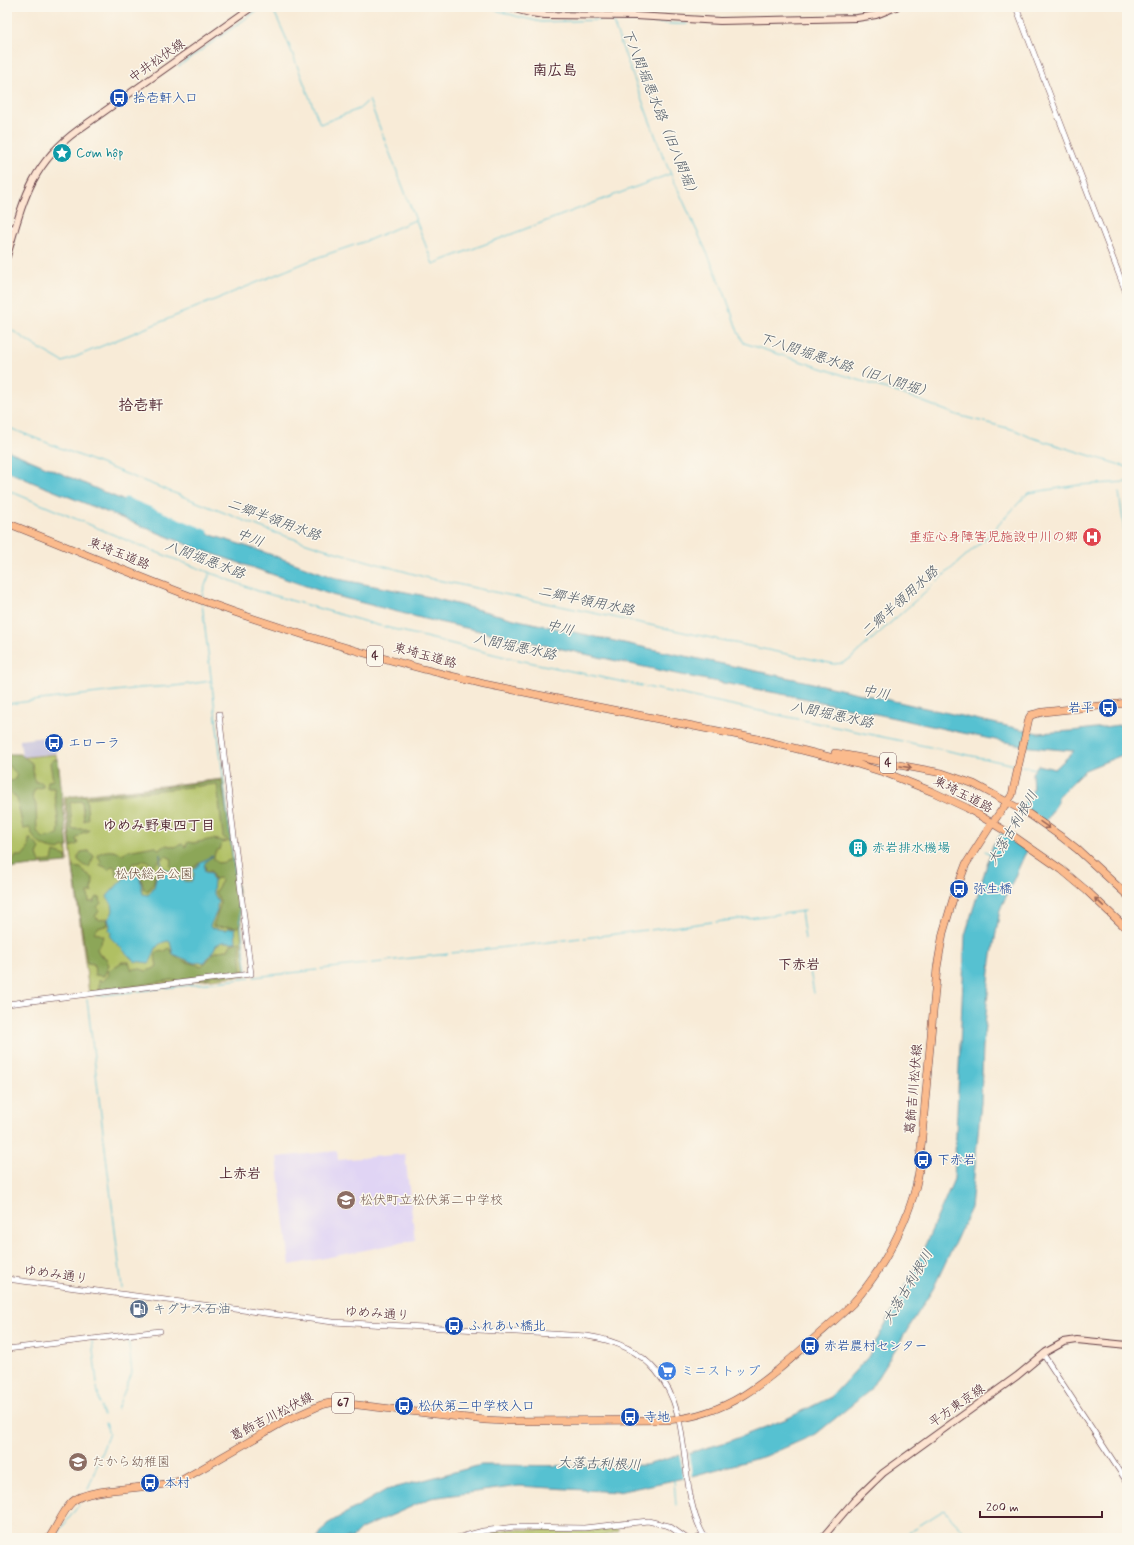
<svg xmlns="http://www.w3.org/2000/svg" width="1134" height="1545" font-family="Mynerve,'Klee One',sans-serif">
	<rect width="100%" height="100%" fill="#fbf7ec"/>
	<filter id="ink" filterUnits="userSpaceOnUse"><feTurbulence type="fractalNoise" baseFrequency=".025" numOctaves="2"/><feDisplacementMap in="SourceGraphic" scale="8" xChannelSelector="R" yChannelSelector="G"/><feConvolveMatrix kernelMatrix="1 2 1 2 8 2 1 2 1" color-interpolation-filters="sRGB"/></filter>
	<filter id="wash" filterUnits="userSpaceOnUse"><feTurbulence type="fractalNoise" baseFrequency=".012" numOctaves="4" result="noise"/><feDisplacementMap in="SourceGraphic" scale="16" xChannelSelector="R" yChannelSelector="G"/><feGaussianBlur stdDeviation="0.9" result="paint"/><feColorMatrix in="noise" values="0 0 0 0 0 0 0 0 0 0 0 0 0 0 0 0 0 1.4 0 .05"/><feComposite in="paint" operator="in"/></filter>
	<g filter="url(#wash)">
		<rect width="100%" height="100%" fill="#f8ebd7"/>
		<!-- built -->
		<path fill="#e0d4f4" d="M337,1151L338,1160L405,1154L415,1240L290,1265L277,1157Z"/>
		<!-- industrial -->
		<path fill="#c4c0db" d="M54,736L56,753L22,757L20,740Z"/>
		<!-- green -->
		<path fill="#b0c063" stroke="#7d7047" d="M56,754L68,861L7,868V759Z
			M223,779L246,975L89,993L64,797Z
			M617,1527L618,1532L596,1538H465L510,1529L576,1531Z"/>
		<!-- forest -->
		<path fill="#8ca659" stroke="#6b6242" d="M10,754H20L32,763L35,782H41L43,784V787L35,789L32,796L36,805L37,831L43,838L58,835L59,828L54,788H47L48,781L53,780L50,763L52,760L58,759L68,847L62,848L59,850C45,848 34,844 30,828L23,829L17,799L10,791H7V780L12,781L15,779L17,774L7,764V755Z
			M221,780L232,841H228L223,837L217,784L87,798L88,796Z
			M86,796L88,819L84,821L82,801L70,802L72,829H89V831L82,833L76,839L78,844L71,847L66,799Z
			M29,839H31L40,848L37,855L41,865L7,869V860H14L16,856H22L28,849Z
			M213,839L227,842L222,843L220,849L215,852L214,859L218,863C224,863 228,860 234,859L242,924L237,927C229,925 222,928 213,926L219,909L220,901L215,892L222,881L219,878L214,879L211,871H206L205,866L199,863L193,868L189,874L191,877L188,880C180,877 174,873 170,866L172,859L166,856L158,861L153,868L150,863L145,860L138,863H133L128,874L116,876L115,867L112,866L108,870L105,867L100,865L101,861L97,855C105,849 114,850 122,854L127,851L155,846L158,849L167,845L175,847L182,844L185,847L188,842L193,843Z
			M88,851L94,856L89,867L85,866L78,860V857L81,852Z
			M54,852L66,856L67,863L43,865L42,862L52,861Z
			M143,864L148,866L151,874L154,873C156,880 153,885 149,890L145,891L141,880L140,867Z
			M73,867L81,868L86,874L93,878L92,892L88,893L89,902H94L97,897L100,898L101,903L97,907L99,911L95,917L100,920L107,918L108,925L98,928L94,932L104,936L97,949L100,955L106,958L109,965L104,976L95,975L94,964L87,963Z
			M240,942L242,972L234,971L227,975H215L207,978H189L178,982L172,980L109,990H99V981L100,979L102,982L109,975L108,971L122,962H129L132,970C136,967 141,969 146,971L153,969L157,966C156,961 154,956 157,952L165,951L169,948C177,961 187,962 201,966C214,957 208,951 228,950L231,944Z"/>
		<!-- water -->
		<path fill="#56c1d1" stroke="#50707e" d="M7,450L180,525L261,551L338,579L421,595L518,620L656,650L799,680L1038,733L1072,731L1127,724V753L1085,770L1057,798L1058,802L1024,856L1000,910L991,961L983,1046L981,1102L971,1208L933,1289L869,1391L816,1434L766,1456L688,1477L618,1492L519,1486L431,1498L361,1529L352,1538H317L327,1524L386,1490L481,1465L596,1466L646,1465L727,1442L786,1419L831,1397L868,1357L916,1266L954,1179L965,935L993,845L1033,790L1032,773L1038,765L1055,769L1074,751L1031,747L986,738L803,698L681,675L425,619L332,595L196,548L32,482L7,471Z
			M160,854C160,858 161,864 163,867C165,870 166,868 168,870C177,875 181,884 192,881L194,875L193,870C199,865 206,857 213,856L212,857C205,860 203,865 205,872L211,873L212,879L214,880L213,892L218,901L217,906V911L210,926L211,928L226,930L229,928H235L236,942H222L216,945C214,951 209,956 205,962L194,963L173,954L170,942L168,941C152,944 157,953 149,963L134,961L110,937L111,933L109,930L110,926L108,919C116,910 113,906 107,897L108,895L124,878L135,872L139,874L143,894L148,895L154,887L158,870L161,867Z"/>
		<!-- pier -->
		<path fill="#f8ebd7" d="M1020,805L1047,823L1030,851L1000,832Z
			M689,1451L692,1478L683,1480L680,1453Z"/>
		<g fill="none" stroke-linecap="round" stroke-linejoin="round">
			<!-- stream -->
			<path stroke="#56c1d1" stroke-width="1" d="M272,7L287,40L320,124L359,109L369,100L433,264L670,174
				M486,7L519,17L541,22L600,20
				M607,7L609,13
				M7,8L10,7
				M611,17L664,159L713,266L726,297L738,332L744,343L908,396L957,415L1015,430L1030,437L1127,467
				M616,20C640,20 663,25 687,24
				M179,66L262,7
				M7,327L37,347L63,362L319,257L369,240L415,220
				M7,427L273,532L325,549L428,578L834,664L843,663L851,658L990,534L1028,493L1079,485L1127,482
				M7,490L143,547L258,591L377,625L505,657L1015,765
				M1119,492L1127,550
				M202,598L203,591L210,573
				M202,603L247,973
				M7,704L140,688L175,686L211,681
				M1022,766L1036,769
				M985,851L990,854
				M801,911L805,939
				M782,914L805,911
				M716,922L779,914
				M650,930L712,922
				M584,938L646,930
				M518,946L580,938
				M452,953L515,946
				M386,961L448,954
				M809,965L814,993
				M321,969L383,962
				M254,977L317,970
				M96,996L250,978
				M87,999L122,1288
				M92,1341L97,1383
				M97,1387L100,1404
				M101,1407L103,1415
				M117,1409L132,1373L128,1337
				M674,1480L676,1505
				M88,1489L109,1433L105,1423
				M920,1525L944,1510L971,1538
				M54,1538L79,1505
				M899,1538L917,1528"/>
			<!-- river -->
			<path stroke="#56c1d1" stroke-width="7" d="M126,501L205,533"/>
		</g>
	</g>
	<g filter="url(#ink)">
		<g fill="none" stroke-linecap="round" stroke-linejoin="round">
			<!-- tertiary casing -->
			<g stroke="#643e45" stroke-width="6">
				<path id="tertiary" d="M1016,7L1127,295
					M7,226L15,229
					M7,1004L251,974L219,714
					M7,1279L333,1322L587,1336C614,1340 638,1349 656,1371C696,1418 675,1486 705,1538
					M7,1349L160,1331
					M1043,1354L1127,1482
					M457,1538L483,1531L514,1527L584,1528L648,1521L669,1526L686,1538
					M698,1538L704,1535"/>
			</g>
			<!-- secondary casing -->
			<g stroke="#643e45" stroke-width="8">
				<path id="secondary" d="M507,7L530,13L545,15L636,16L720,21L857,18L876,15L896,7
					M7,256C23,202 30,165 78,130L252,7
					M822,1538L853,1502L883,1473L1017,1376L1046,1352L1064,1342L1077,1340L1127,1345"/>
			</g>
			<!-- primary casing -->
			<g stroke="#643e45" stroke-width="8">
				<path id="primary" d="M49,1538C57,1527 62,1512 72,1502C89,1486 156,1490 182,1480L283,1422L321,1405L330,1403H341L485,1420L505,1421L668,1420C729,1415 765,1382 809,1343C823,1330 838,1318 852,1304C882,1272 913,1214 919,1170L937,968L943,933L953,899L966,864L989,828L1012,795L1029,718L1031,715L1043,712L1127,703"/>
			</g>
			<!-- trunk casing -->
			<g stroke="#643e45" stroke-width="8">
				<path id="trunk" d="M7,523C73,549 139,577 206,602C297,635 390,662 484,684L758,739L857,764L886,773L933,792L967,808L1012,835L1062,870L1087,891L1127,929
					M835,753L942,773L974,784L1029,814L1063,838L1077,849L1127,895"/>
			</g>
			<!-- tertiary -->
			<use href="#tertiary" stroke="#fff" stroke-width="5"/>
			<!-- secondary -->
			<use href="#secondary" stroke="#fde4d1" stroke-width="6"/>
			<!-- primary -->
			<use href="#primary" stroke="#fbbb8d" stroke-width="7"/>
			<!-- trunk -->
			<use href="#trunk" stroke="#fbbb8d" stroke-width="7"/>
		</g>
		<!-- one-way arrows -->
		<defs><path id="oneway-shaft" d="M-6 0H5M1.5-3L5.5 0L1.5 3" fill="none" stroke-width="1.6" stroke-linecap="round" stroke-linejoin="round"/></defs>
		<g stroke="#9a6557">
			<use href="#oneway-shaft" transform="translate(906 767) rotate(10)"/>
			<use href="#oneway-shaft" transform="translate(1045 825) rotate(35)"/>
			<use href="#oneway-shaft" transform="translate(1099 902) rotate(-137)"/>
		</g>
	</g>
	<!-- icons -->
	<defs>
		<g id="bus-disc" transform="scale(1)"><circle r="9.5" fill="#1a4fb4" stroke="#fbf7ec"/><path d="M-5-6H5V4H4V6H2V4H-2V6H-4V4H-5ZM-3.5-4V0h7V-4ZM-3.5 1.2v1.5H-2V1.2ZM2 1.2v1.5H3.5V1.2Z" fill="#fff"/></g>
		<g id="sight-disc" transform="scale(1)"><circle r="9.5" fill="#0f9aa8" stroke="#fbf7ec"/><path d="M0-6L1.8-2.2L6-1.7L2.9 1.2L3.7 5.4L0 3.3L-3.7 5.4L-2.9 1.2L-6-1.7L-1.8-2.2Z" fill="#fff"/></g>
		<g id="hospital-disc" transform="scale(1)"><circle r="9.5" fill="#e0444e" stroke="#fbf7ec"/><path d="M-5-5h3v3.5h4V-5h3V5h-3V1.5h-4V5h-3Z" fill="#fff"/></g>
		<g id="building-disc" transform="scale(1)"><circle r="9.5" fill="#0f9aa8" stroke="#fbf7ec"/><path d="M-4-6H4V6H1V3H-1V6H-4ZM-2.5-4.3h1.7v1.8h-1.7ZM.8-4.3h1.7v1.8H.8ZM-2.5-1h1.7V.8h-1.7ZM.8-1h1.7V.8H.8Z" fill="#fff"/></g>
		<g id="school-disc" transform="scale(1)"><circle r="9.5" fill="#8d6e63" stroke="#fbf7ec"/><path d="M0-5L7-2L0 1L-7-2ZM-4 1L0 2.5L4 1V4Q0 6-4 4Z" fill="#fff"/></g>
		<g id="fuel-disc" transform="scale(1)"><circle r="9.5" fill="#5c6f8a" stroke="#fbf7ec"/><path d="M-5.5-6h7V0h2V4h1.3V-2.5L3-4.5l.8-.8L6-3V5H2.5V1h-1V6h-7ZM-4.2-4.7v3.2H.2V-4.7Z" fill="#fff"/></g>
		<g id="supermarket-disc" transform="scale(1)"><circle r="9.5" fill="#3f7fe0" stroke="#fbf7ec"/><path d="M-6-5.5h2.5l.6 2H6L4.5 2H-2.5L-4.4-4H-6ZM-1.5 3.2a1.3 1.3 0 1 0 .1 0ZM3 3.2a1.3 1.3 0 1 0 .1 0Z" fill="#fff"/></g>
	</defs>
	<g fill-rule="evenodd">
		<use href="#bus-disc" x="119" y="98"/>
		<use href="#sight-disc" x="62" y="153"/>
		<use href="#hospital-disc" x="1092" y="537"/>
		<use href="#bus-disc" x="1108" y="708"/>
		<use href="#bus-disc" x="54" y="743"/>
		<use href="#building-disc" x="858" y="848"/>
		<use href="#bus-disc" x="959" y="889"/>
		<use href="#bus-disc" x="923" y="1160"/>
		<use href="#school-disc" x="346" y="1200"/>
		<use href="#fuel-disc" x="139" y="1309"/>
		<use href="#bus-disc" x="454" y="1326"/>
		<use href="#bus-disc" x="810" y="1346"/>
		<use href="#supermarket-disc" x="667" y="1371"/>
		<use href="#bus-disc" x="404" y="1406"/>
		<use href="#bus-disc" x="630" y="1417"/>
		<use href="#school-disc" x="78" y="1462"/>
		<use href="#bus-disc" x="150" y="1483"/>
	</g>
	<g text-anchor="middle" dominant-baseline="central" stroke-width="3" stroke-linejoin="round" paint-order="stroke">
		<!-- shield labels -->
		<g fill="#fbf7ec" stroke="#7f6065" stroke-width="1">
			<rect x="367" y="646" width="16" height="20" rx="3"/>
			<rect x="880" y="753" width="16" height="20" rx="3"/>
			<rect x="332" y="1393" width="22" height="20" rx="3"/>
		</g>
		<g font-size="12" font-weight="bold" fill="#4a1f2b">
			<text x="375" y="656">4</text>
			<text x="888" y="763">4</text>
			<text x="343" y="1403">67</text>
		</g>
		<!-- street labels -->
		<g font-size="13" fill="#4a1f2b" stroke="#fbf7ec">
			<text transform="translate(157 61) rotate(-35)">中井松伏線</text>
			<text transform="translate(119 554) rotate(22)">東埼玉道路</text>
			<text transform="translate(425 656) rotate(15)">東埼玉道路</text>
			<text transform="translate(963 795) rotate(27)">東埼玉道路</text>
			<text transform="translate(914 1089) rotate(-85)">葛飾吉川松伏線</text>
			<text transform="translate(56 1275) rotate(8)">ゆめみ通り</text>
			<text transform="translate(377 1314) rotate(4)">ゆめみ通り</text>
			<text transform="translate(957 1406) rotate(-35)">平方東京線</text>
			<text transform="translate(272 1417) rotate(-27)">葛飾吉川松伏線</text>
		</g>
		<!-- transit labels -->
		<g font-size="13" fill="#164399" stroke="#fbf7ec" text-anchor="start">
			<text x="133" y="98">拾壱軒入口</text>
			<text x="1094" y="708" text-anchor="end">岩平</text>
			<text x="68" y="743">エローラ</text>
			<text x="973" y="889">弥生橋</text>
			<text x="937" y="1160">下赤岩</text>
			<text x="468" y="1326">ふれあい橋北</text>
			<text x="824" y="1346">赤岩農村センター</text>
			<text x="418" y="1406">松伏第二中学校入口</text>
			<text x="644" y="1417">寺地</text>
			<text x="164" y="1483">本村</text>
		</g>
		<!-- culture labels -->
		<g font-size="13" fill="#0d838f" stroke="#fbf7ec" text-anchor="start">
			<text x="76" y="153">Cơm hộp</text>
			<text x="872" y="848">赤岩排水機場</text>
		</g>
		<!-- health labels -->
		<g font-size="13" fill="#be3a42" stroke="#fbf7ec" text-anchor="end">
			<text x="1078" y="537">重症心身障害児施設中川の郷</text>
		</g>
		<!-- park labels -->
		<g font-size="13" fill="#694f3c" stroke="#fbf7ec">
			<text x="154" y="874">松伏総合公園</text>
		</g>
		<!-- education labels -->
		<g font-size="13" fill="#785e54" stroke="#fbf7ec" text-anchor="start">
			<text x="360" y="1200">松伏町立松伏第二中学校</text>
			<text x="92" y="1462">たから幼稚園</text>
		</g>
		<!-- service labels -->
		<g font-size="13" fill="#4e5e75" stroke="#fbf7ec" text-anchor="start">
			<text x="153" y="1309">キグナス石油</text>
		</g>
		<!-- shop labels -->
		<g font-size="13" fill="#366cbe" stroke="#fbf7ec" text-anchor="start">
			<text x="681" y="1371">ミニストップ</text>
		</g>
		<!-- water labels -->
		<g font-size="14" font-style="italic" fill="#4e5865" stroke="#fbf7ec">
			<text transform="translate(660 114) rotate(68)">下八間堀悪水路（旧八間堀）</text>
			<text transform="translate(846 366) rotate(18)">下八間堀悪水路（旧八間堀）</text>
			<text transform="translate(274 520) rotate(20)">二郷半領用水路</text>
			<text transform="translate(250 538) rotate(22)">中川</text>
			<text transform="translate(205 560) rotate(21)">八間堀悪水路</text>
			<text transform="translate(586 601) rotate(12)">二郷半領用水路</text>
			<text transform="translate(900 602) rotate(-42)">二郷半領用水路</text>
			<text transform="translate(560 628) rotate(15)">中川</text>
			<text transform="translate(515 647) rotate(12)">八間堀悪水路</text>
			<text transform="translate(876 693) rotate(11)">中川</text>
			<text transform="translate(832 715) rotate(12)">八間堀悪水路</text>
			<text transform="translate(1013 828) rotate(-59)">大落古利根川</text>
			<text transform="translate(908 1287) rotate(-59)">大落古利根川</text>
			<text transform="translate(599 1464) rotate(2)">大落古利根川</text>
		</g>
		<!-- neighbourhood labels -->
		<g font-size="14" font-weight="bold" fill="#4a1f2b" stroke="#fbf7ec">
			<text x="159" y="826">ゆめみ野東四丁目</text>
			<text x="799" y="965">下赤岩</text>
			<text x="240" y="1174">上赤岩</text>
		</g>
		<!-- quarter labels -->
		<g font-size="15" font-weight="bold" fill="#4a1f2b" stroke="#fbf7ec">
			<text x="555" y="71">南広島</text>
			<text x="141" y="406">拾壱軒</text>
		</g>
	</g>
	<!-- margin -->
	<rect width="1134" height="1545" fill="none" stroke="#fbf7ec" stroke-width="24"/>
	<!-- scale -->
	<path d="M980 1511v6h122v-6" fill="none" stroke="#4a1f2b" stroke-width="2"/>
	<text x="986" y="1511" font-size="12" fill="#4a1f2b" stroke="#fbf7ec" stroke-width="3" paint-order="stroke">200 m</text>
</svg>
